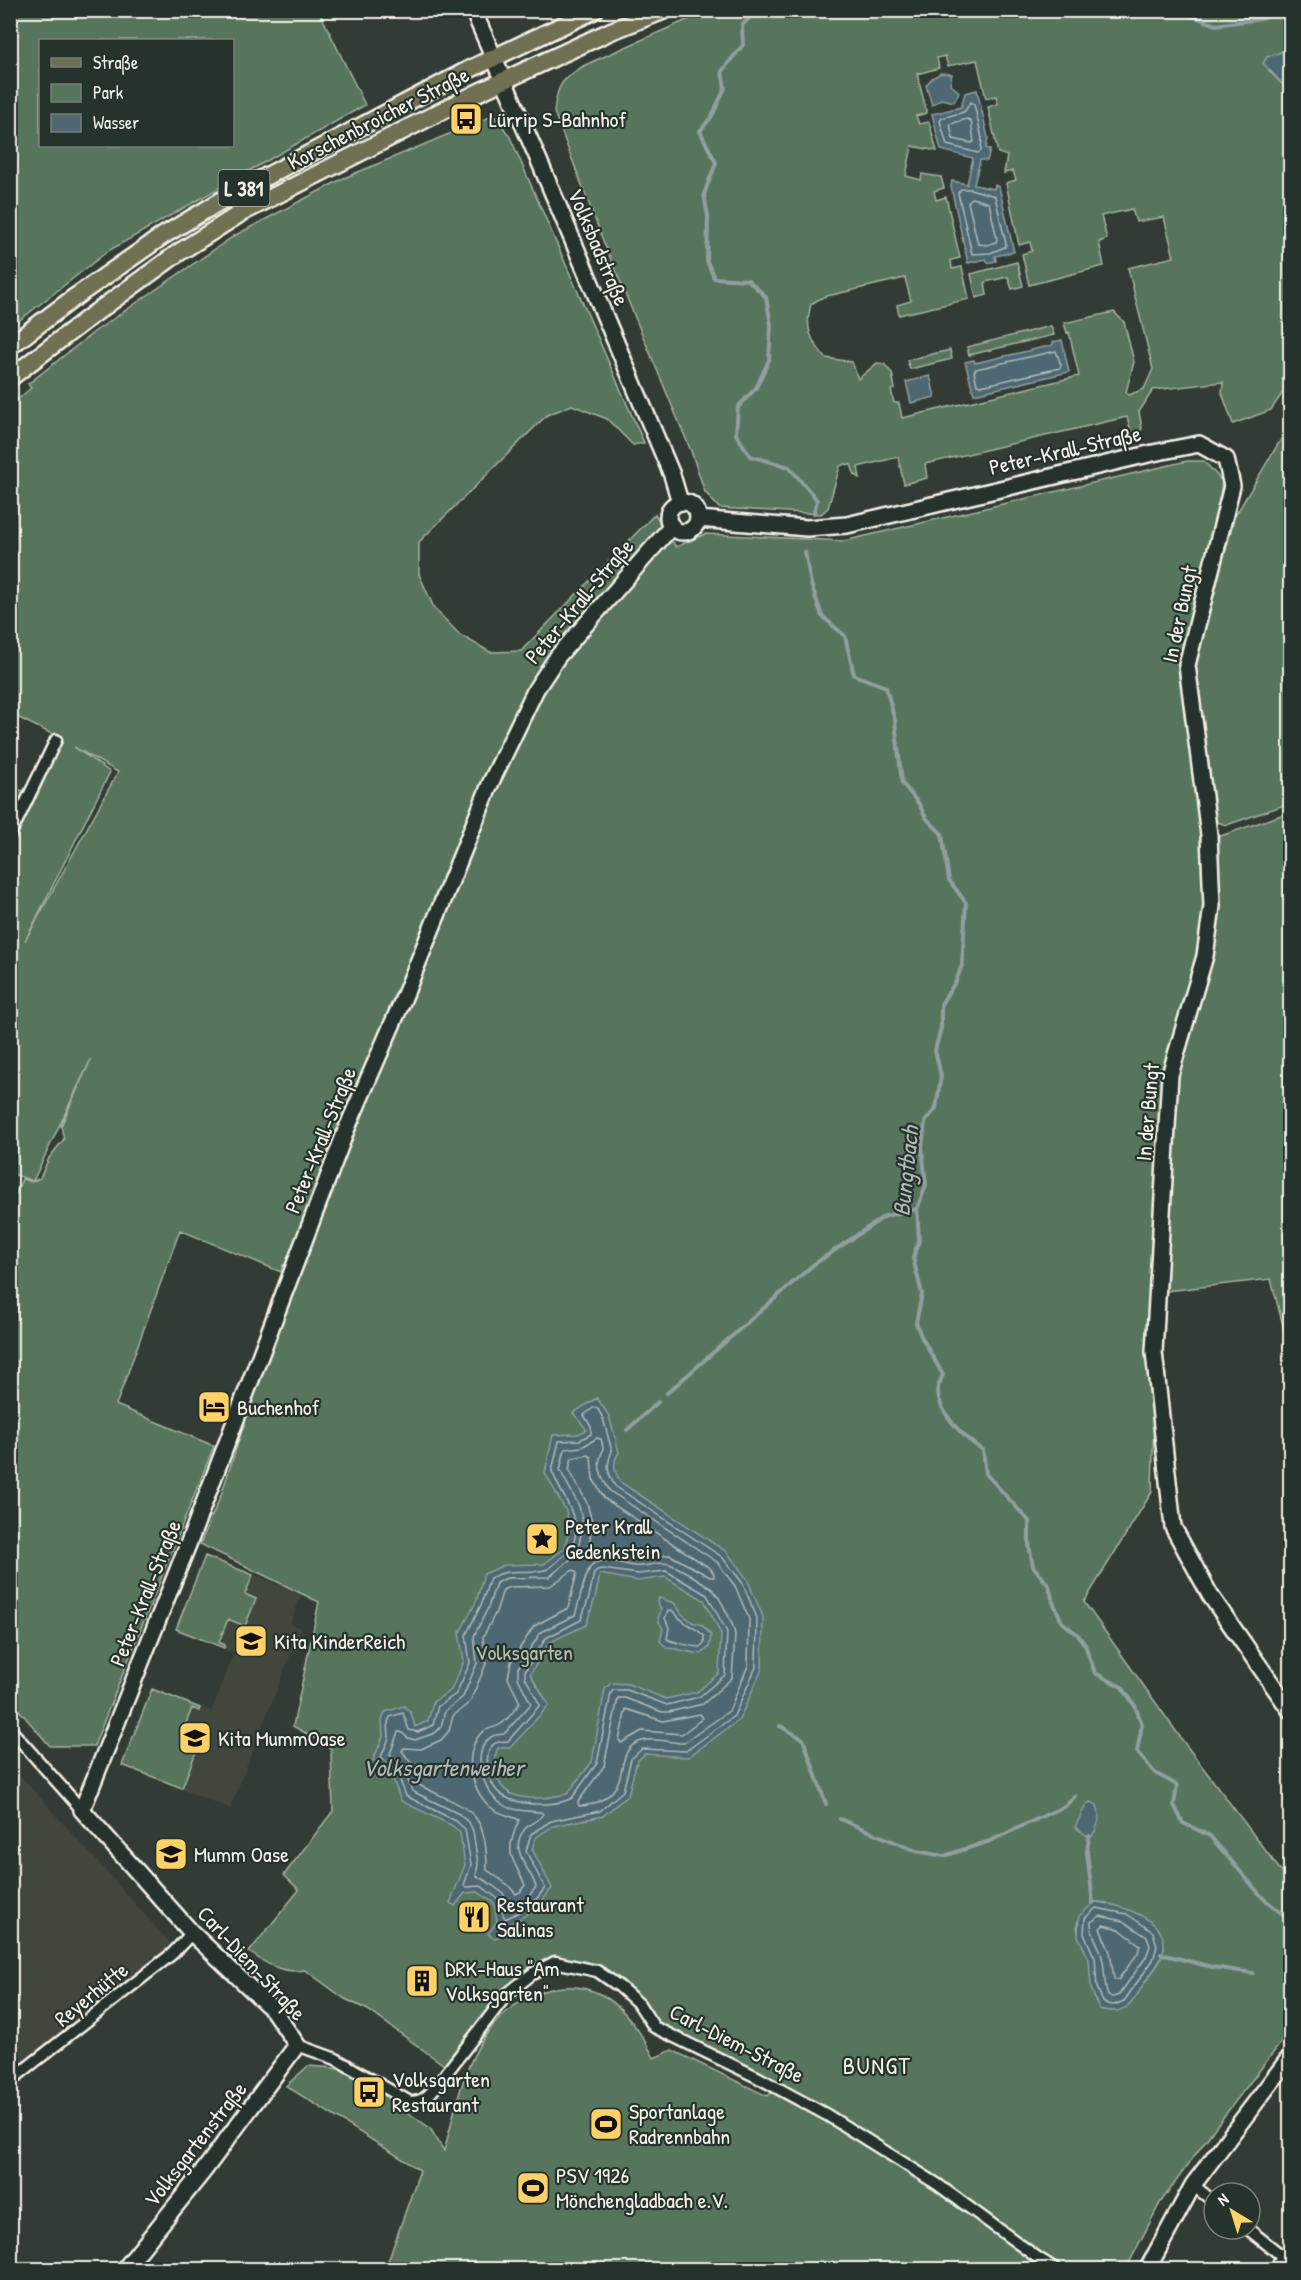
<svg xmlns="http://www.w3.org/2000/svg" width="1301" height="2280" font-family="'Patrick Hand',sans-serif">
	<rect width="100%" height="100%" fill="#333c34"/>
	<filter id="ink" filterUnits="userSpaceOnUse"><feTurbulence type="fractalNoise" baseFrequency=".0167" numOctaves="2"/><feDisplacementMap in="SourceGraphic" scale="12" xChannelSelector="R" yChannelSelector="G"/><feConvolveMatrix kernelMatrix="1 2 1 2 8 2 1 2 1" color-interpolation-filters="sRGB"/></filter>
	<g filter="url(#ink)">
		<!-- built -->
		<path fill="#43473d" d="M205,1555L302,1594L290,1624L301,1628L230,1808L122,1765L152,1689L211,1711L220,1690L234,1653L176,1629Z
			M10,1764L178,1952L10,2084Z"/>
		<!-- green -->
		<path fill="#57745c" stroke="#a6b2a2" stroke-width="1.5" fill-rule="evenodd" d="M10,11H319L365,105L108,251L11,327ZM40,40H232V146H40Z
			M707,11H1290V49L1267,57L1269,71L1290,92V382L1271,410L1233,424L1222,393L1223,382L1153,390L1139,412L1142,428L1139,434L1132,435L1127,417L925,464L927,478L904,484L898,457L858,467L860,478L855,475L851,465L845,464L840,466L828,508L821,514L719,508L705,492L691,451L606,248L554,112C557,84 561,80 585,65ZM945,56L948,66L977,60L986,98L996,96L998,104L988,107L998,153L1007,156L1004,173L1013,171L1016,180L1006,183L1019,245L1030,242L1032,251L1022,254L1029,285L1104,266L1099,242L1107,239L1101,216L1132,209L1136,222L1164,217L1174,257L1128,268L1153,369L1144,389L1129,395L1126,392L1134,362L1124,322L1114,312L1064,323L1067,333L1069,332L1079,376L902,418L899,403H894L891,390L895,389L892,373L884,364L877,363L858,379L852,362L826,358C811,341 804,328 811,304L823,297L905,278L911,301L897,305L899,315L969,299L962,267L952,269L951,260L960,258L946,197L936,200L934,191L944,188L941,177L922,174L921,180L906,176L912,146L937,151L929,122L919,124L916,116L927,113L917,74L939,68L937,58Z
			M492,116L497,118L510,137L644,443L633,445L607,419L572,405L547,415L419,542V574L434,608L460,635L490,652L521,651L655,514L676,547L705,534L844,541L1187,461H1204L1222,481L1217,516L1178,664L1202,793L1215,838L1290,812V1353L1271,1279L1157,1292L1152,1492L1084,1602L1183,1741L1290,1883V2031L1217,2125L1160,2203L1126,2269H384L390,2256L420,2170L286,2086L308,2066L334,2068L349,2072L430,2128L444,2151C455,2112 462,2068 486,2035C510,1999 560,1973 602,1995C626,2008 642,2034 654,2058L672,2050L767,2096L778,2089L654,2027L639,2004L597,1971L555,1962L507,1994L497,1997L444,2065L368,2010L345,1999L305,1970C283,1974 266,1964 249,1952L299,1890L284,1875L333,1811L331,1749L325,1744L293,1726L319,1602L200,1544L221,1495L294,1272L283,1265L281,1272L180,1230L116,1405L214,1446L94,1746H50L11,1701V1190L16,1193L22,1179L32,1182L40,1178L49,1158L64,1139L61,1126L91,1059L33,1181L10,1173L11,785L36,798L62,739L11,714V405L31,388L28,384L94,332L234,236L344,178ZM74,747L118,772L25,941L110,772ZM1096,1902L1107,1903L1158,1929L1164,1947L1159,1963L1128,2006L1096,2002C1090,1987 1093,1974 1089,1959C1081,1929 1064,1926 1096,1902Z
			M1017,262L1023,286L1012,289L1008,277L985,282L987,295L976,298L971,274Z
			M1051,326L1054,335L969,355L967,347Z
			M950,350L952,359L910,369L907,360Z
			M1290,424V803L1227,825L1213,821L1195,665L1235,516Z
			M205,1556L253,1575L245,1594L256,1599L245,1626L228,1619L219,1642L225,1645L224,1648L176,1629Z
			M152,1689L200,1708L199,1711L192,1708L183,1731L201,1739L182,1788L122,1765Z"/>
		<!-- water -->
		<path fill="#4d6873" stroke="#909fa2" stroke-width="1.5" fill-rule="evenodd" d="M1290,49V92L1263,63L1267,57Z
			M941,73L952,74L950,84L959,92L954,102L941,99L932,105L926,85L932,78Z
			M977,90L988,138L986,148L990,150L987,161L980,160L974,185L994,189L995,185L999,187L1014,252L995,256L996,261L988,263L986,259L968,263L951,187L952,181L967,184L973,158L941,150L932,114L961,107L965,93Z
			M1062,340L1069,372L974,394L965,362L974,360L975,363L1053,345V342Z
			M930,376L935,397L911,403L906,382Z
			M597,1398L609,1416L619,1452C612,1464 614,1470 620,1482L727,1552L747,1579L763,1617L762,1669L739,1720L688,1757L645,1754L637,1761L628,1795L603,1816L553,1826L535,1838L532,1849L552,1888L535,1910L506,1926L499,1937L494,1938L488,1934L497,1922L494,1903L478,1892L465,1893L455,1906L450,1903L465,1865L460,1833L453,1826L401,1801L391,1774L373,1760L383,1737L382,1721L385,1712L404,1706L411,1713L415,1727L428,1721L433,1702L451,1690L464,1661L459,1634L476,1602L484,1574L504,1565L544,1564L565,1548L570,1527L566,1511L545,1473L553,1435L578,1434L587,1430L573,1413ZM600,1574L638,1581L665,1577L704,1600L721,1634L719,1673L697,1692L666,1699L628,1684L611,1683L605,1689L592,1762L567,1794C545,1799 504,1805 497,1776C494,1765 493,1759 498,1748H510L549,1705L530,1674L550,1642L586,1625L595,1598Z
			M659,1598L674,1603L682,1614L692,1622L702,1625L711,1635L709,1647L701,1654C689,1653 679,1648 667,1648L660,1641L663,1629L658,1619L661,1610L658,1602Z
			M1090,1802L1097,1805C1101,1817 1099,1826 1092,1836L1086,1835L1075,1827L1086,1805Z
			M1095,1902C1118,1904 1166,1918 1164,1947C1163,1959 1153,1971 1146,1980C1141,1988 1135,2001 1127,2007C1119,2013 1108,2011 1099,2009L1091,1988L1089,1959L1078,1936L1079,1916Z"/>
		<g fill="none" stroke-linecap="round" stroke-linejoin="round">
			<!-- shore -->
			<path stroke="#b1bab9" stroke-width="1.5" d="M971,102L974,104L982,138L981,151L978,153L947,145L940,121L942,118L964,112Z
				M967,119L971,121L974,142L971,143L953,139L950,124Z
				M961,189H970L995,196L1006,244L1005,247L990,253L972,254L958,193Z
				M972,198L989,203L997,239L996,242L987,245L978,244L968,202Z
				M1056,351L1061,365L1060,368L981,386L977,385L974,372L976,369Z
				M593,1408H597L603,1418L612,1451C606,1466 607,1472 615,1486L722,1557L742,1582L757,1618L756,1667L734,1716L686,1751L642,1749L631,1759L623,1791L600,1811L551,1821L531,1834L526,1851L545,1888L531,1906L505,1919L497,1898L481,1886L467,1887L464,1885L471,1865L465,1829L456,1821L406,1796L396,1770L381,1757L389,1738L388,1722L390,1717L403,1713L409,1730L418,1732L433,1725L438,1706L456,1694L470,1663L466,1635L481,1605L490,1578C514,1566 523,1575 545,1570C550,1569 556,1563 560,1559C595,1532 562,1500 552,1471L559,1441L580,1440L591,1434V1427L584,1415Z
				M597,1438L601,1439C604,1449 603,1450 600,1458C597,1469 604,1482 610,1491L717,1562L735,1586L749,1619L748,1666L729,1711L684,1743C672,1743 654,1737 642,1741C618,1747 626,1772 615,1788C608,1799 592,1806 579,1806L578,1802L604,1766L618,1698H625L662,1712H669L703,1704L732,1678L735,1635C734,1625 720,1597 713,1590C705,1583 679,1567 669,1564C658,1561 645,1568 633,1566C622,1564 602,1557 593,1564C586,1568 579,1604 575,1615L541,1632L518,1668V1678L531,1704L504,1734C500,1735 495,1734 491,1737C470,1750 483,1792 500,1803C511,1811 527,1811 541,1812L543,1814C539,1821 530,1823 525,1829C507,1849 531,1869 536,1887L526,1900L510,1907L503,1893L486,1881L476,1876L478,1864L473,1831L470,1824L459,1814L412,1791L403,1767L390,1754L398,1732H401L408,1738L415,1740L435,1733L441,1727L445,1711L463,1697L477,1663L474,1636L488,1608L496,1583L507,1578L549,1577L577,1554L583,1524L579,1506L560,1470L565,1449L582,1447Z
				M588,1455L591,1457L593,1479L605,1499L711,1569L714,1574V1577H710L670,1555L639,1558L604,1552L588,1553L592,1522L587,1503L569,1469L572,1458Z
				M602,1569L638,1574L666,1571L707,1595L727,1632L725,1675L699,1697L667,1705L627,1690H613L611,1693L597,1763L572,1798C554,1808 506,1807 494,1787C488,1777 483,1751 494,1744C498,1741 504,1742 508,1741L540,1705L525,1677V1671L546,1638L581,1620L589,1597L594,1573L597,1570Z
				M573,1570L577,1573L568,1608L534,1626L511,1662L508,1678L520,1703C514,1710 508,1720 501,1724C494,1729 487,1727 480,1734C462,1756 472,1794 493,1809C501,1815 511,1815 519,1820C504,1855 511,1854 525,1885L520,1892L516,1894L508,1885L487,1870C487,1807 468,1810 419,1785L411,1763L402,1751L404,1748L421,1749L441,1740L449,1731L453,1716L470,1702L486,1664L483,1637L496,1612L503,1590L509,1587L550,1586Z
				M672,1610C683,1625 695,1626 704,1636V1643L700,1647C694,1647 672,1642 667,1639L669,1628L665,1618L668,1611Z
				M626,1709L663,1721L700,1714L703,1718L682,1734L642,1731L621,1743L619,1740Z
				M1096,1908L1127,1914L1153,1932L1157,1946L1153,1960L1124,2001L1114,2005L1107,2004L1103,2002L1097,1987L1095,1958L1084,1934L1085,1918Z
				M1100,1916L1123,1921L1147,1937L1150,1946L1146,1957L1119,1995L1113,1997L1108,1996C1103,1982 1106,1968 1101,1953C1098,1942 1090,1934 1091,1922Z
				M1103,1925L1119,1929L1140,1945L1138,1953L1118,1980L1114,1979L1110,1952L1100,1929Z"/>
			<!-- stream -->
			<path stroke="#909fa2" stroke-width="4" d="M758,10L742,25L743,45L722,71L725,88L712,116L700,131L716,163L704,194L708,216L707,261L714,278L748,280L766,297L771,325L769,360L756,388L738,407L736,434L750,456L789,467L817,500L814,513
				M1176,10L1216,25L1260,19L1290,10
				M805,552L811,584L822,616L845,636L854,675L886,687L895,721L902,783L919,804L926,818L942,834L949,880L966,903L962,965L956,981L941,1004V1028L935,1050L941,1076L936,1108L925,1122L922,1148L926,1185L917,1209L919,1240L913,1258L922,1294L916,1323L921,1336L943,1375C941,1379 938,1385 938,1389C937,1412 965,1439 983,1450L986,1474L1029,1521V1545L1033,1566L1049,1586L1053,1602L1062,1622L1078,1635L1085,1645L1095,1673L1122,1687L1135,1706L1142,1724L1137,1752L1155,1773L1177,1785L1174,1805L1183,1823L1210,1836L1263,1898L1290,1920
				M667,1393L813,1265L885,1216L917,1209
				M627,1430L658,1402
				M780,1726L803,1739L826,1804
				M840,1819L916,1851L944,1856L990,1841L1065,1806L1075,1796
				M1089,1836L1087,1852L1093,1903
				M1161,1954L1212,1967L1253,1973"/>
			<!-- street casing -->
			<g stroke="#f4f1e8" stroke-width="15">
				<path id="street" d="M10,835L56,740
					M10,1729L82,1810
					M297,2045L336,2059L410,2102C422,2102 426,2098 434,2089L507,1994L532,1974L555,1962L597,1971L620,1987L639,2004L654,2027L757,2077L827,2115L937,2184L1038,2258L1057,2270
					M10,2081L172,1954L192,1933
					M1193,2185L1214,2202
					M1248,2229L1290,2262
					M1275,2270L1282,2256"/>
			</g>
			<!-- secondary casing -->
			<g stroke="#f4f1e8" stroke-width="20">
				<path id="secondary" d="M473,10L540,163L672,475L680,502
					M668 517a15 15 0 1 1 30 0a15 15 0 1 1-30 0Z
					M698,519L807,528L847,525L1153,453L1199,444L1226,459L1232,486L1187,665L1209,835L1212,906L1205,956L1170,1075L1154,1352L1173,1527L1210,1595L1290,1710
					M124,2270L205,2169L297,2045L273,2010L192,1933L82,1810L191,1537L347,1128L402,1002L491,782L536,689L558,656L672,526
					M1147,2270L1193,2185L1290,2057"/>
			</g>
			<!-- primary casing -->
			<g stroke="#f4f1e8" stroke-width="21">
				<path id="primary" d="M10,346L75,297L164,235L229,196L468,70L595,10
					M10,378L91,316L178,253L241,213L477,93L611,31L665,10"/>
			</g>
			<!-- street -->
			<use href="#street" stroke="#26332d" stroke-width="10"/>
			<!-- secondary -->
			<use href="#secondary" stroke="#26332d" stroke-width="15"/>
			<!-- primary -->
			<use href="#primary" stroke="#716f52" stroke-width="16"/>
		</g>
	</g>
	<!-- icons -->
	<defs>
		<g id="bus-square" transform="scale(1.725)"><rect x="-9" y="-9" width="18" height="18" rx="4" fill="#ffd166" stroke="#26332d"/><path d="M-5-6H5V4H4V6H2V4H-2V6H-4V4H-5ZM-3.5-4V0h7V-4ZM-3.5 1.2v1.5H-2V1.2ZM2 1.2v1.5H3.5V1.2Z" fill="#111"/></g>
		<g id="hotel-square" transform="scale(1.725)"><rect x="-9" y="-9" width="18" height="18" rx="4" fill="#ffd166" stroke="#26332d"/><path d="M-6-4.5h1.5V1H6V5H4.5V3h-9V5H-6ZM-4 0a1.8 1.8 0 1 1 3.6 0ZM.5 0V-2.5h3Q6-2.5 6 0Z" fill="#111"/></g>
		<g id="sight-square" transform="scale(1.725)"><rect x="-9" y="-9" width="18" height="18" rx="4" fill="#ffd166" stroke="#26332d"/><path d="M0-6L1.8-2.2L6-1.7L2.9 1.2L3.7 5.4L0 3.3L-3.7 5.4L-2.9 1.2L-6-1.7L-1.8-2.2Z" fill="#111"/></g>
		<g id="school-square" transform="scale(1.725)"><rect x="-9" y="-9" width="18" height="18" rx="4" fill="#ffd166" stroke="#26332d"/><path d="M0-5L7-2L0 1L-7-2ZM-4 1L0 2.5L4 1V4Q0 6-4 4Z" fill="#111"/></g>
		<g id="restaurant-square" transform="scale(1.725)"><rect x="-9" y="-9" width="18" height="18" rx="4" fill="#ffd166" stroke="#26332d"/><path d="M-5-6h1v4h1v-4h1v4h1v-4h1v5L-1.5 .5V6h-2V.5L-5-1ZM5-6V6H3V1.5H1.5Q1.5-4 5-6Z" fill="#111"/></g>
		<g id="building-square" transform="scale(1.725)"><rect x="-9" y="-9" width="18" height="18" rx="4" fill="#ffd166" stroke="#26332d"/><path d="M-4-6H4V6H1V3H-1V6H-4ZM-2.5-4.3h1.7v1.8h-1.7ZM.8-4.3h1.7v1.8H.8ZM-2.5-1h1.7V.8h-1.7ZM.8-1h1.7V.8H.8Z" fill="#111"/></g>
		<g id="stadium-square" transform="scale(1.725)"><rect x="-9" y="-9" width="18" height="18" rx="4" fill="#ffd166" stroke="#26332d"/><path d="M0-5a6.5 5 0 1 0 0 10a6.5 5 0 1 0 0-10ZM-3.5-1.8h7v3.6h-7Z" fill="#111"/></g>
	</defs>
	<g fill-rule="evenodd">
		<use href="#bus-square" x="466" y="119"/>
		<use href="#hotel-square" x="214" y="1407"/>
		<use href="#sight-square" x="542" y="1539"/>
		<use href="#school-square" x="251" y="1641"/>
		<use href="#school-square" x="195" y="1738"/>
		<use href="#school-square" x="171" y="1854"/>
		<use href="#restaurant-square" x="474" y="1917"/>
		<use href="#building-square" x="422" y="1981"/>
		<use href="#bus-square" x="369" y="2092"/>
		<use href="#stadium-square" x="606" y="2124"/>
		<use href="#stadium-square" x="533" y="2188"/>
	</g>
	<g text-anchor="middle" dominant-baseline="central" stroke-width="4.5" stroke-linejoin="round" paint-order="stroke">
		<!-- shield labels -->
		<rect fill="#26332d" stroke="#b6b8b0" stroke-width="1.5" x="218.5" y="170" width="51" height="36" rx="4.5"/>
		<g font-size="21" font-weight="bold" fill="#f4f1e8">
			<text x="244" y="188">L 381</text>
		</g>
		<!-- street labels -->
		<g font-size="22" fill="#f4f1e8" stroke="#26332d">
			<text transform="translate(378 118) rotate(-27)">Korschenbroicher Straße</text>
			<text transform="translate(599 247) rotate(67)">Volksbadstraße</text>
			<text transform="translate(1065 450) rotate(-13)">Peter-Krall-Straße</text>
			<text transform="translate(579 601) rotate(-50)">Peter-Krall-Straße</text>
			<text transform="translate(1179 614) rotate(-78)">In der Bungt</text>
			<text transform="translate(1147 1112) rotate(-85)">In der Bungt</text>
			<text transform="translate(320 1140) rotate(-68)">Peter-Krall-Straße</text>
			<text transform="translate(145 1593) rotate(-68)">Peter-Krall-Straße</text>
			<text transform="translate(252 1963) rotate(47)">Carl-Diem-Straße</text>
			<text transform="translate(91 1994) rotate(-39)">Reyerhütte</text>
			<text transform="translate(737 2043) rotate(27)">Carl-Diem-Straße</text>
			<text transform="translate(195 2144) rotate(-52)">Volksgartenstraße</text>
		</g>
		<!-- poi labels -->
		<g font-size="22" fill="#f4f1e8" stroke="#26332d" text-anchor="start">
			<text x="489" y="119">Lürrip S-Bahnhof</text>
			<text x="237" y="1407">Buchenhof</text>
			<text x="565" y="1526">Peter Krall<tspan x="565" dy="25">Gedenkstein</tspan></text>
			<text x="274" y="1641">Kita KinderReich</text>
			<text x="218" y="1738">Kita MummOase</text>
			<text x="194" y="1854">Mumm Oase</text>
			<text x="497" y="1904">Restaurant<tspan x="497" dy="25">Salinas</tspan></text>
			<text x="445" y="1968">DRK-Haus "Am<tspan x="445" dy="25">Volksgarten"</tspan></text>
			<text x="392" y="2079">Volksgarten<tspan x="392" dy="25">Restaurant</tspan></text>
			<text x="629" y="2111">Sportanlage<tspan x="629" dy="25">Radrennbahn</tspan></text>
			<text x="556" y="2175">PSV 1926<tspan x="556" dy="25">Mönchengladbach e.V.</tspan></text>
		</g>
		<!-- park labels -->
		<g font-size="22" fill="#b5bfb0" stroke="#26332d">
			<text x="524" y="1652">Volksgarten</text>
		</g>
		<!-- water labels -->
		<g font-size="24" font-style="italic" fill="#b1bab9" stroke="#26332d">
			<text transform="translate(905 1171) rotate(-84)">Bungtbach</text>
			<text x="443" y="1767">Volksgartenweiher</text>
		</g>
		<!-- neighbourhood labels -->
		<g font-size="24" letter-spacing="1.5" fill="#f4f1e8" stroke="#26332d">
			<text x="877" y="2065">BUNGT</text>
		</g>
	</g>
	<!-- margin -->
	<rect width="1301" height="2280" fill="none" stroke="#26332d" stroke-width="36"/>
	<rect x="18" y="18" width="1265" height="2244" fill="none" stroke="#f4f1e8" stroke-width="2" filter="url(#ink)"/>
	<!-- legend -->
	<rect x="39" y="39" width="195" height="108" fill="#26332d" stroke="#787f78" stroke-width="1.5"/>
	<rect x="51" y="58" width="30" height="9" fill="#716f52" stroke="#787f78" stroke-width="1.5"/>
	<text x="93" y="69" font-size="18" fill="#f4f1e8">Straße</text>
	<rect x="51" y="84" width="30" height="18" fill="#57745c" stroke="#787f78" stroke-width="1.5"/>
	<text x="93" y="99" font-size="18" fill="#f4f1e8">Park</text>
	<rect x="51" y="114" width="30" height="18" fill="#4d6873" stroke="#787f78" stroke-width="1.5"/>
	<text x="93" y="129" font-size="18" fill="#f4f1e8">Wasser</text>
	<!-- north arrow -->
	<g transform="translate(1232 2211) rotate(322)"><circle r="28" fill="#26332d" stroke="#787f78" stroke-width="1.5"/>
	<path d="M0-4.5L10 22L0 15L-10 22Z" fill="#ffd166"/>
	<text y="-9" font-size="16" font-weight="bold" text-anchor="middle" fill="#f4f1e8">N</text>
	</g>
</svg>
